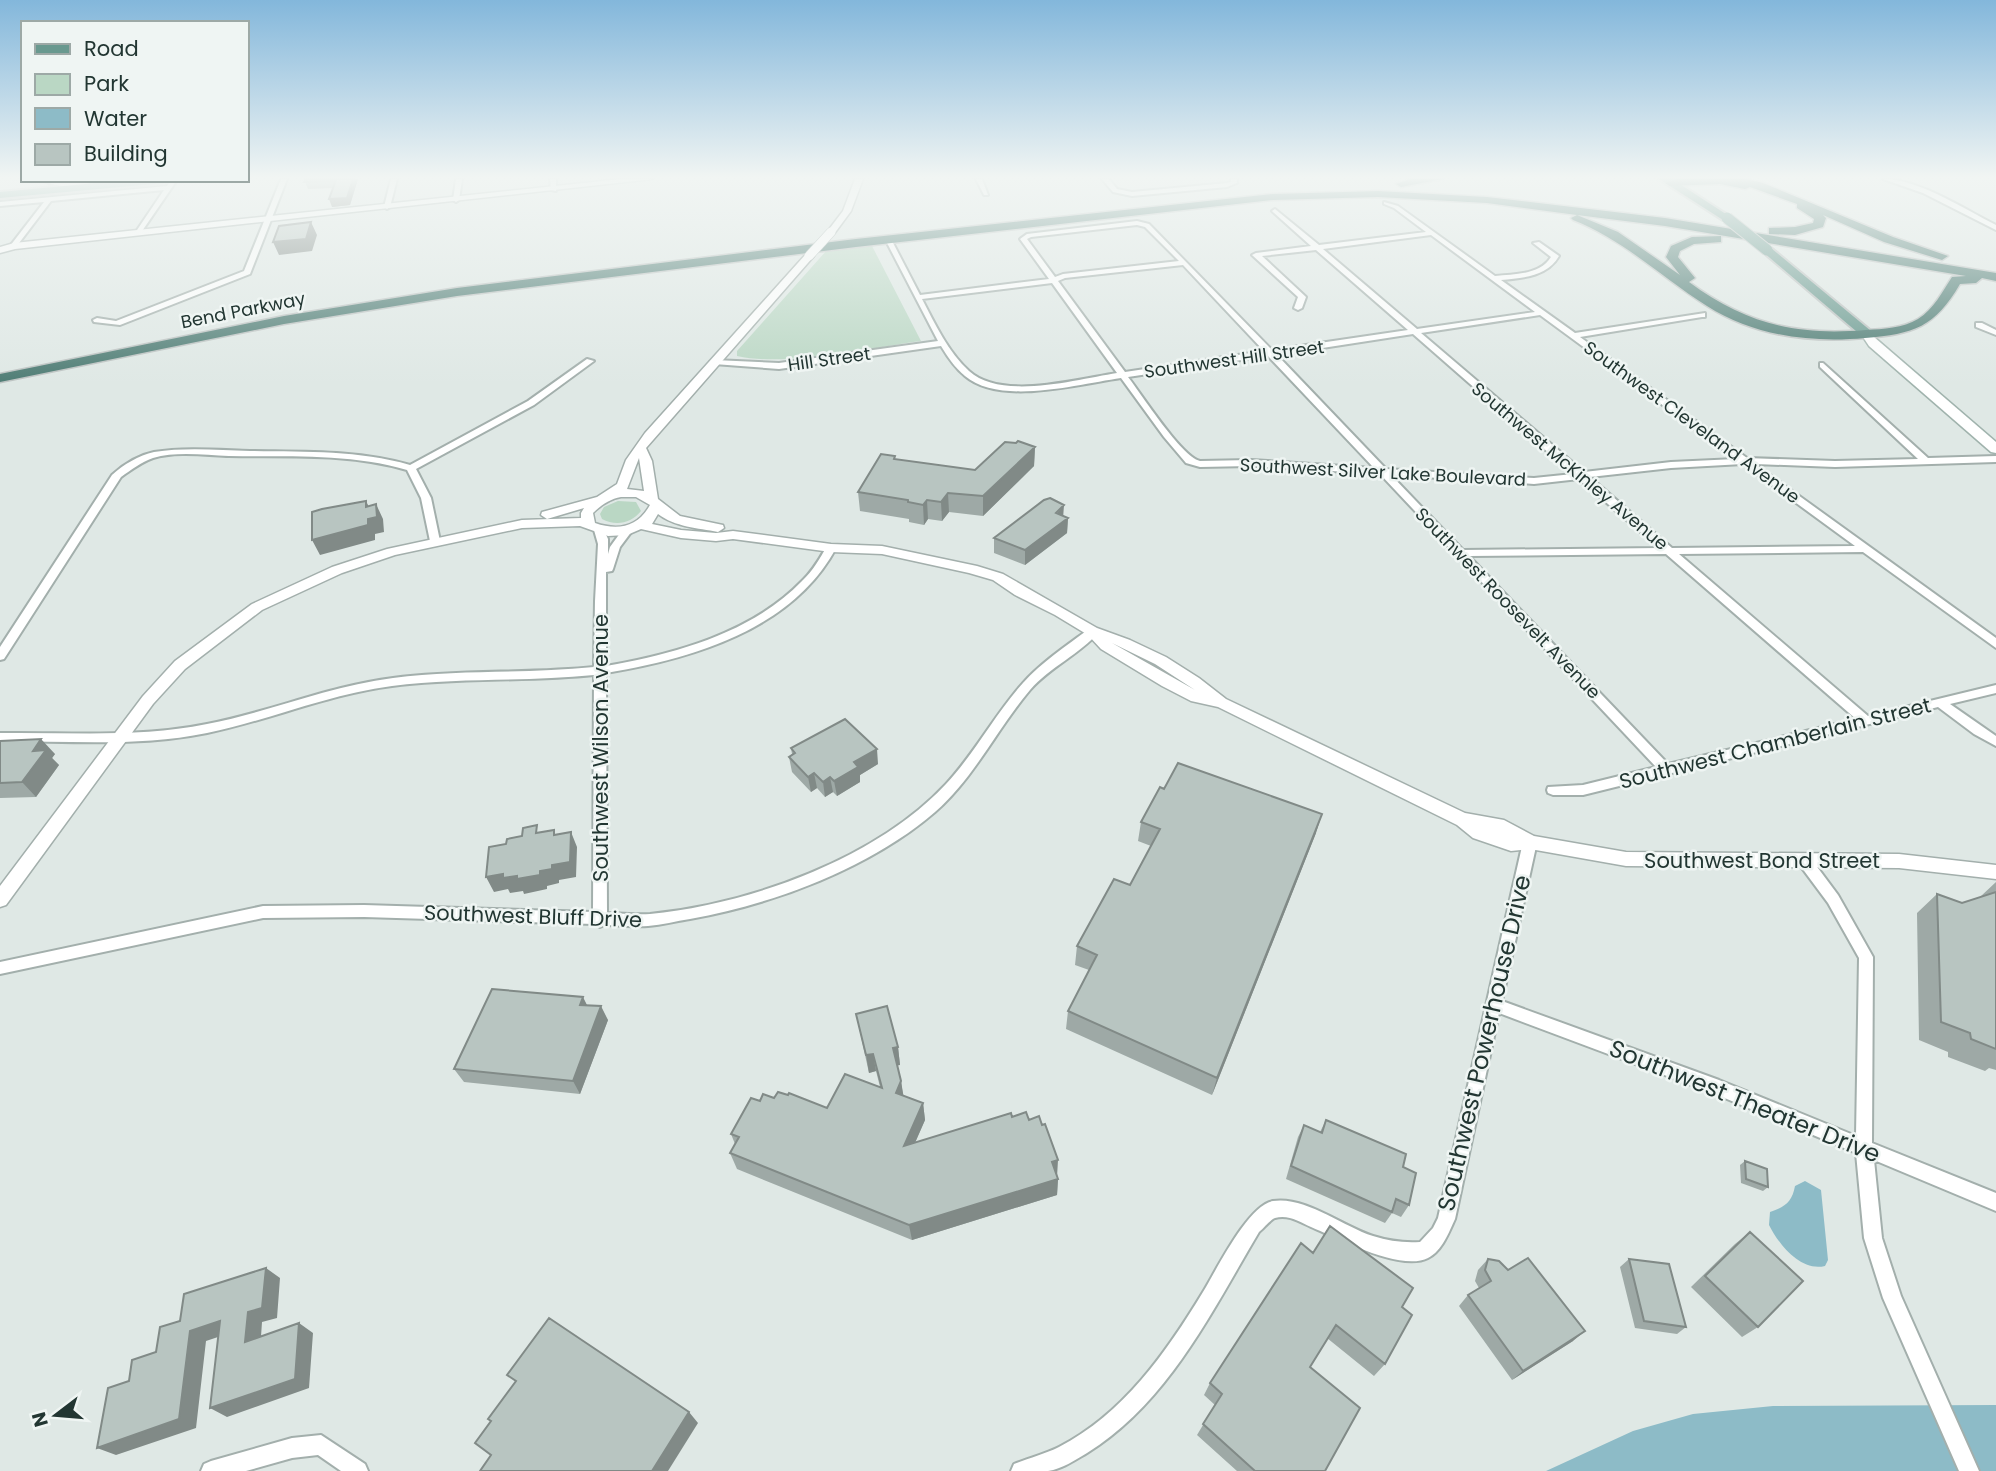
<svg xmlns="http://www.w3.org/2000/svg" width="1996" height="1471" font-family="Poppins,sans-serif">
	<rect width="100%" height="100%" fill="#dfe8e5"/>
	<!-- green -->
	<path fill="#bad7c4" d="M872,246L921,341C869,348 786,367 737,356V351L827,250Z
		M618,501L636,502L641,511C631,524 615,526 602,519L600,514L604,507Z"/>
	<!-- water -->
	<path fill="#8dbbc7" d="M1805,1181L1821,1190L1828,1260L1825,1266C1801,1272 1779,1245 1769,1225L1770,1212C1785,1207 1792,1202 1795,1186Z
		M1996,1405V1471H1546L1633,1431L1693,1414L1773,1406Z"/>
	<g fill="none" stroke-linecap="round" stroke-linejoin="round">
		<!-- minor casing -->
		<g stroke="#a3afac" stroke-width="4">
			<path id="minor" d="M281,179H287L250,274L120,325L94,322L93,320L97,318L116,321L244,271Z
				M391,179H397L390,207L387,209L384,207Z
				M456,179H462L459,200L456,202L453,200Z
				M550,179H556V191L551,190Z
				M976,179H982L988,195H984Z
				M1102,179H1109L1117,189L1132,192L1227,183L1231,182V179H1237V183L1227,187L1132,196L1113,192Z
				M1883,179C1919,179 1964,209 1996,225V230L1923,193Z
				M43,180L63,182L99,180C83,186 58,190 43,180Z
				M171,180H177L140,234L135,233L164,190L51,201L16,247L10,246L44,202L0,206V202L167,186Z
				M1384,202L1398,206L1495,276C1514,274 1540,275 1551,257L1533,243L1539,242L1559,256C1547,277 1522,278 1501,280L1575,333L1705,313V317H1702L1580,337L1747,458L1835,461L1918,459L1820,367V363H1823L1928,458L1996,456V462L1835,467L1755,464L1996,638V648L1863,552L1679,554L1868,716L1996,685V693L1950,704L1996,736V746L1974,734L1938,707L1583,795H1553L1548,793L1547,790L1548,787L1583,785L1656,767L1380,474L1251,466L1200,467L1186,463L1164,437L1121,378C1079,384 1000,406 965,376C955,368 947,356 941,346L779,369L714,364L710,362L714,360L779,363L938,341L885,239L886,238L891,239L920,295L1049,279L1020,239L1027,234L1137,221L1149,224L1272,350L1408,330L1316,250L1262,256L1306,297L1302,308L1298,310L1294,308L1298,297L1252,255L1256,253L1311,246L1273,212L1272,211L1275,209L1319,245L1426,232L1394,208L1384,204ZM1137,225L1145,227L1179,261L1063,274L1055,277L1027,239L1031,237ZM1431,235L1535,312L1417,329L1323,249ZM1183,265L1264,351L1125,372L1058,281L1065,278ZM1052,283L1117,373C1078,379 1002,401 969,371C948,352 935,324 922,299ZM1540,315L1736,459L1671,462L1584,472L1421,333ZM1413,334L1573,474L1534,478L1386,469L1277,355ZM1268,356L1374,468L1251,460L1200,461C1181,456 1142,395 1128,377ZM1743,464L1855,546L1672,548L1590,477L1671,468ZM1391,475L1534,484L1579,479L1659,548L1463,550ZM1666,554L1856,719L1668,764L1469,556Z
				M1976,323H1982L1996,330V335L1976,327Z
				M587,359L594,361L534,405L416,469L431,498L440,541L435,544L430,541L421,498L407,470C350,453 288,457 229,456C205,455 176,451 153,458C141,462 131,470 121,477L4,659L0,660V647L112,475C123,465 139,455 154,452C185,447 219,450 250,451C304,452 358,450 410,465L528,401Z
				M599,527L603,528L608,539V554L610,547L623,529L627,528L632,531L620,547L613,569L612,571L606,572V666C674,654 752,633 802,581C813,571 820,558 827,546H835L836,548C792,630 691,659 606,673L607,913C621,913 636,915 650,914C750,904 876,859 946,784C975,753 995,714 1023,683C1042,662 1066,646 1089,629L1093,628L1099,632C1080,654 1050,667 1030,690C997,729 974,778 935,812C870,868 774,904 690,919C676,921 662,925 648,926C634,927 619,925 605,925L600,927L594,924L364,917L263,918L0,974V962L263,906L364,905L593,912L594,675C527,682 459,677 392,686C329,694 270,720 207,733C139,747 69,741 0,741V733C69,732 139,738 207,724C270,712 329,686 393,678C459,669 527,674 594,667L595,601L598,544L594,530Z
				M1530,837L1535,838L1537,842L1502,1001L1719,1080L1856,1136L1859,958L1828,903L1799,864L1797,860L1799,856L1804,855L1809,856L1838,895L1873,957L1872,1143L1996,1193V1211L1874,1160L1882,1238L1901,1296L1979,1471H1959L1883,1298L1864,1238L1856,1153L1715,1094L1499,1013L1455,1219C1449,1232 1442,1251 1428,1258C1401,1272 1337,1238 1311,1227C1300,1222 1288,1214 1275,1218C1270,1220 1264,1228 1259,1232C1212,1311 1168,1403 1087,1453C1075,1460 1062,1469 1048,1471C1036,1471 1023,1471 1011,1471L1014,1464C1029,1458 1045,1454 1059,1447C1123,1414 1166,1353 1203,1292C1216,1271 1248,1205 1273,1201C1305,1196 1342,1226 1373,1236C1389,1241 1403,1243 1420,1242L1433,1228L1438,1218L1523,842L1525,838Z
				M321,1435L365,1464L368,1471H341L318,1455L292,1458L246,1471H201L204,1464L211,1461L292,1438Z"/>
		</g>
		<!-- tertiary casing -->
		<g stroke="#a3afac" stroke-width="3">
			<path id="tertiary" d="M621,179H653L15,249L0,253V247L14,243Z
				M855,179H863L851,211L834,234H828L827,232L843,211Z
				M806,254L814,256L646,448L652,461L658,499L680,516L723,525L724,528L718,532C698,528 675,527 658,514L652,524L681,530L716,533L733,531L831,544L882,546L977,566L1003,574L1097,628L1130,640L1166,657L1199,678L1226,699L1465,813L1504,820L1534,836L1626,852L1899,854L1996,865V879L1899,868L1626,866L1530,849L1511,851L1473,838L1457,825L1218,707L1191,701L1162,686L1101,649L1088,635L1055,615L1015,595L993,580L969,573L882,554L831,552L733,539L716,541L681,538L641,529L627,535L608,536L580,526L522,528L395,555L342,573L262,610L185,669L153,704L6,905L0,907V886L143,696L175,661L252,604L332,567L387,549L522,520L581,518V513L584,508L547,519L541,515L542,512L597,497L617,484L626,460L645,433ZM639,458L644,491L627,489ZM621,497H636L650,505C638,527 618,531 595,523L593,513C601,505 610,499 621,497ZM1112,643L1155,664L1195,690Z"/>
		</g>
		<!-- secondary casing -->
		<g stroke="#a0b3ad" stroke-width="3">
			<path id="secondary" d="M1867,331L1996,442V453L1991,452L1869,346L1861,334Z"/>
		</g>
		<!-- primary casing -->
		<g stroke="#bdc3c2" stroke-width="4">
			<path id="primary" d="M1659,179H1672L1732,218L1723,220Z
				M128,180H169L164,183L0,198V192Z
				M1763,248H1771L1871,331V337H1863L1763,252Z"/>
		</g>
		<!-- trunk casing -->
		<g stroke="#bdc3c2" stroke-width="3">
			<path id="trunk" d="M1410,179H1443L1401,187L1396,184Z
				M1676,179H1747L1763,183L1893,237L1948,256L1942,260L1884,242L1823,215L1826,218L1823,227L1795,235L1769,234V228L1795,227L1813,223L1814,219L1797,208V204L1750,187L1745,189L1720,184L1670,186L1665,183Z
				M1378,191L1487,197L1665,218L1996,273V281L1982,278L1976,283L1960,284C1935,327 1914,334 1865,338C1811,343 1754,336 1707,306C1661,277 1624,240 1573,220L1571,218L1577,215L1487,203L1378,197L1273,200L856,247L457,296L284,324L0,382V374L284,316L457,288L856,239L1273,194ZM1577,215L1665,226L1966,276L1952,277C1942,292 1934,309 1918,319C1903,328 1883,329 1866,330C1796,336 1746,324 1689,282L1695,278L1678,257L1680,251L1694,244L1721,242V236L1692,237L1671,246L1666,257L1680,275L1618,232Z"/>
		</g>
		<!-- minor -->
		<use href="#minor" fill="#fff" fill-rule="evenodd"/>
		<!-- tertiary -->
		<use href="#tertiary" fill="#fff" fill-rule="evenodd"/>
		<!-- secondary -->
		<use href="#secondary" fill="#fff" fill-rule="evenodd"/>
		<!-- primary -->
		<use href="#primary" fill="#69998f" fill-rule="evenodd"/>
		<!-- trunk -->
		<use href="#trunk" fill="#4e7c74" fill-rule="evenodd"/>
		<!-- tertiary-bridge casing -->
		<g stroke="#a3afac" stroke-width="10" stroke-linecap="butt">
			<path id="tertiary-bridge" d="M809,256L831,232"/>
		</g>
		<!-- primary-bridge casing -->
		<g stroke="#bdc3c2" stroke-width="13" stroke-linecap="butt">
			<path id="primary-bridge" d="M1727,218L1767,250"/>
		</g>
		<!-- tertiary-bridge -->
		<use href="#tertiary-bridge" stroke="#fff" stroke-width="9"/>
		<!-- primary-bridge -->
		<use href="#primary-bridge" stroke="#69998f" stroke-width="11"/>
	</g>
	<!-- wall -->
	<path fill="#9ea9a6" d="M304,179H358L350,205L332,207L333,188L308,189Z
		M1035,447L1034,466L983,516L949,512L942,521L928,519L924,525L909,522V519L860,511L858,492L895,456V459L975,470Z
		M1063,516L1068,518L1067,533L1025,565L994,553V538Z
		M0,741L55,754L52,758L59,765L36,797L0,798Z
		M791,748L878,764L860,775V782L837,796L833,792L825,797L817,788L811,792L792,772L789,757L792,754Z
		M1141,822L1316,833L1212,1095L1066,1029L1068,1011L1089,970L1075,965L1077,946L1130,885L1151,846L1138,841Z
		M1996,882V1070L1989,1068L1985,1071L1948,1057V1052L1919,1040L1917,913L1937,894L1962,903L1980,897Z
		M587,1005L608,1020L580,1094L464,1082L454,1069Z
		M856,1014L898,1047L900,1065H897L901,1081L903,1096L923,1103L925,1120L915,1143L1012,1117L1029,1120L1057,1175L1058,1179L1057,1195L912,1240L737,1169L730,1153L735,1144L731,1134L760,1101L774,1098L827,1108L880,1087L876,1071L869,1073Z
		M1326,1120L1403,1167L1409,1205L1401,1217L1392,1213L1385,1223L1286,1179L1298,1137L1304,1125L1320,1132Z
		M1745,1161L1768,1187L1763,1191L1741,1183L1740,1165Z
		M1750,1232L1758,1327L1742,1337L1691,1287L1735,1244Z
		M1313,1253L1402,1307L1385,1364L1374,1376L1327,1338L1310,1367L1325,1471H1237L1197,1435L1215,1405L1204,1395L1210,1383Z
		M1488,1259L1573,1341L1512,1380L1459,1306L1468,1295L1479,1288L1475,1281L1478,1270Z
		M1629,1259L1686,1327L1677,1334L1635,1328L1620,1267Z"/>
	<!-- shaded-wall -->
	<path fill="#818a87" d="M353,179H358L350,205L332,207L329,199Z
		M311,222L317,235L312,251L279,255L273,242Z
		M1035,447L1034,466L983,516V496Z
		M948,493L949,512L942,521L941,502Z
		M927,500L928,519L924,525L923,505Z
		M366,501L373,515L376,504L383,519L384,532L375,534V540L320,555L312,540L366,507Z
		M1064,505L1063,519L1068,518L1067,533L1025,565V550Z
		M41,739L55,754L52,758L59,765L36,797L22,782L33,751Z
		M877,749L878,764L860,775V782L837,796L834,781L854,762Z
		M814,773L817,788L811,792L808,777Z
		M830,777L833,792L825,797L823,782Z
		M1322,814L1316,833L1212,1095L1217,1078Z
		M571,832L577,847L576,877L559,880V883L547,886V889L524,894L523,891L510,893L508,889L494,892L486,877L503,874L540,871L552,865Z
		M583,997L590,1011L580,1005Z
		M601,1006L608,1020L580,1094L573,1081Z
		M898,1047L900,1065L895,1066L893,1048Z
		M873,1054L876,1071L869,1073L866,1055Z
		M901,1081L904,1099L896,1093Z
		M923,1103L925,1120L906,1163L904,1146Z
		M1058,1160L1057,1177L1052,1162Z
		M1058,1179L1057,1195L912,1240L909,1225Z
		M266,1268L280,1278L277,1318L262,1322L260,1351L245,1342L248,1312Z
		M220,1321L236,1331L206,1341L196,1428L116,1455L97,1448L190,1331Z
		M299,1323L313,1333L309,1388L227,1417L210,1408Z
		M1585,1331L1573,1341L1512,1380L1523,1371Z
		M689,1412L698,1423L668,1471H652Z"/>
	<!-- building -->
	<path fill="#b8c5c1" stroke="#818a87" stroke-width="2" d="M306,179H353L347,198L329,199L336,180L304,182Z
		M311,222L306,239L273,242L279,226Z
		M1018,441L1035,447L983,496L948,493L941,502L927,500L923,505L908,502V500L858,492L881,454L895,456L894,459L975,470L1005,442L1016,443Z
		M1050,498L1064,505L1056,513L1068,518L1025,550L994,538L1044,500Z
		M366,501V507L376,504L377,517L368,519V525L312,540V512L322,509Z
		M845,719L877,749L854,762L858,767L834,781L830,777L823,782L814,773L808,777L789,757L795,753L791,748Z
		M41,739L33,751L46,750L22,782L0,783V741Z
		M1178,763L1322,814L1217,1078L1068,1011L1097,955L1077,946L1114,879L1130,885L1160,829L1141,822L1160,787L1164,789Z
		M537,825L536,833L554,830V835L571,832L570,862L552,865V869L540,871V875L517,879V876L503,878V874L486,877L489,847L506,844L507,839L522,836L523,828Z
		M1996,892V1049L1971,1039L1970,1033L1941,1022L1937,894L1962,903Z
		M492,989L583,997L580,1005L601,1006L573,1081L454,1069Z
		M887,1006L898,1047L893,1048L901,1081L896,1093L923,1103L904,1146L1011,1113L1012,1117L1026,1112L1029,1120L1039,1116L1042,1125L1045,1124L1058,1160L1052,1162L1058,1179L909,1225L730,1153L739,1137L731,1134L751,1098L760,1101L763,1094L774,1098L778,1092L788,1095L789,1093L827,1108L845,1074L882,1088L873,1054L866,1055L856,1014Z
		M1326,1120L1406,1154L1403,1167L1416,1173L1409,1205L1396,1199L1392,1212L1291,1166L1304,1125L1322,1133Z
		M1745,1161L1767,1169L1768,1187L1746,1179Z
		M1330,1226L1413,1288L1402,1307L1412,1315L1385,1364L1336,1325L1310,1367L1360,1408L1325,1471H1255L1203,1424L1222,1394L1210,1383L1301,1243L1313,1253Z
		M1750,1232L1803,1281L1758,1327L1705,1276Z
		M1528,1258L1585,1331L1523,1371L1468,1295L1491,1281L1485,1270L1488,1259L1499,1261L1508,1270Z
		M1629,1259L1669,1264L1686,1327L1644,1321Z
		M266,1268L262,1308L248,1312L245,1342L299,1323L295,1379L210,1408L220,1321L190,1331L179,1419L97,1448L108,1388L129,1381L132,1360L156,1352L160,1327L180,1321L184,1294Z
		M549,1318L689,1412L652,1471H480L491,1455L475,1443L491,1421L488,1419L516,1381L507,1375Z"/>
	<!-- sky -->
	<linearGradient id="sky" x2="0" y2="1"><stop stop-color="#83b7db"/><stop offset="0.46" stop-color="#f1f5f3"/><stop offset="1" stop-color="#f1f5f3" stop-opacity="0"/></linearGradient>
	<rect width="1996" height="385" fill="url(#sky)"/>
	<g text-anchor="middle" dominant-baseline="central" stroke-width="5" stroke-linejoin="round" paint-order="stroke">
		<!-- far-street labels -->
		<g font-size="18" fill="#223632" stroke="#eff5f3">
			<text transform="translate(243 310) rotate(-11)">Bend Parkway</text>
			<text transform="translate(829 359) rotate(-8)">Hill Street</text>
			<text transform="translate(1234 359) rotate(-8)">Southwest Hill Street</text>
			<text transform="translate(1692 422) rotate(36)">Southwest Cleveland Avenue</text>
			<text transform="translate(1570 466) rotate(40)">Southwest McKinley Avenue</text>
			<text transform="translate(1383 472) rotate(3)">Southwest Silver Lake Boulevard</text>
			<text transform="translate(1508 603) rotate(46)">Southwest Roosevelt Avenue</text>
		</g>
		<!-- street labels -->
		<g font-size="21" fill="#223632" stroke="#eff5f3">
			<text transform="translate(1775 743) rotate(-14)">Southwest Chamberlain Street</text>
			<text transform="translate(600 748) rotate(-90)">Southwest Wilson Avenue</text>
			<text x="1762" y="860">Southwest Bond Street</text>
			<text transform="translate(533 916) rotate(2)">Southwest Bluff Drive</text>
		</g>
		<!-- near-street labels -->
		<g font-size="24" fill="#223632" stroke="#eff5f3">
			<text transform="translate(1484 1043) rotate(-77)">Southwest Powerhouse Drive</text>
			<text transform="translate(1745 1101) rotate(22)">Southwest Theater Drive</text>
		</g>
	</g>
	<!-- legend -->
	<rect x="21" y="21" width="228" height="161" fill="#eff5f3" stroke="#9da9a6" stroke-width="2"/>
	<rect x="35" y="44" width="35" height="10" fill="#69998f" stroke="#9da9a6" stroke-width="2"/>
	<text x="84" y="56" font-size="21" fill="#223632">Road</text>
	<rect x="35" y="74" width="35" height="21" fill="#bad7c4" stroke="#9da9a6" stroke-width="2"/>
	<text x="84" y="91" font-size="21" fill="#223632">Park</text>
	<rect x="35" y="108" width="35" height="21" fill="#8dbbc7" stroke="#9da9a6" stroke-width="2"/>
	<text x="84" y="126" font-size="21" fill="#223632">Water</text>
	<rect x="35" y="144" width="35" height="21" fill="#b8c5c1" stroke="#9da9a6" stroke-width="2"/>
	<text x="84" y="161" font-size="21" fill="#223632">Building</text>
	<!-- north arrow -->
	<g transform="translate(56 1415) rotate(254)" stroke="#eff5f3" stroke-width="5" paint-order="stroke">
	<path d="M0-5L12 26L0 18L-12 26Z" fill="#223632"/>
	<text y="-10" font-size="19" font-weight="bold" text-anchor="middle" fill="#223632">N</text>
	</g>
</svg>
